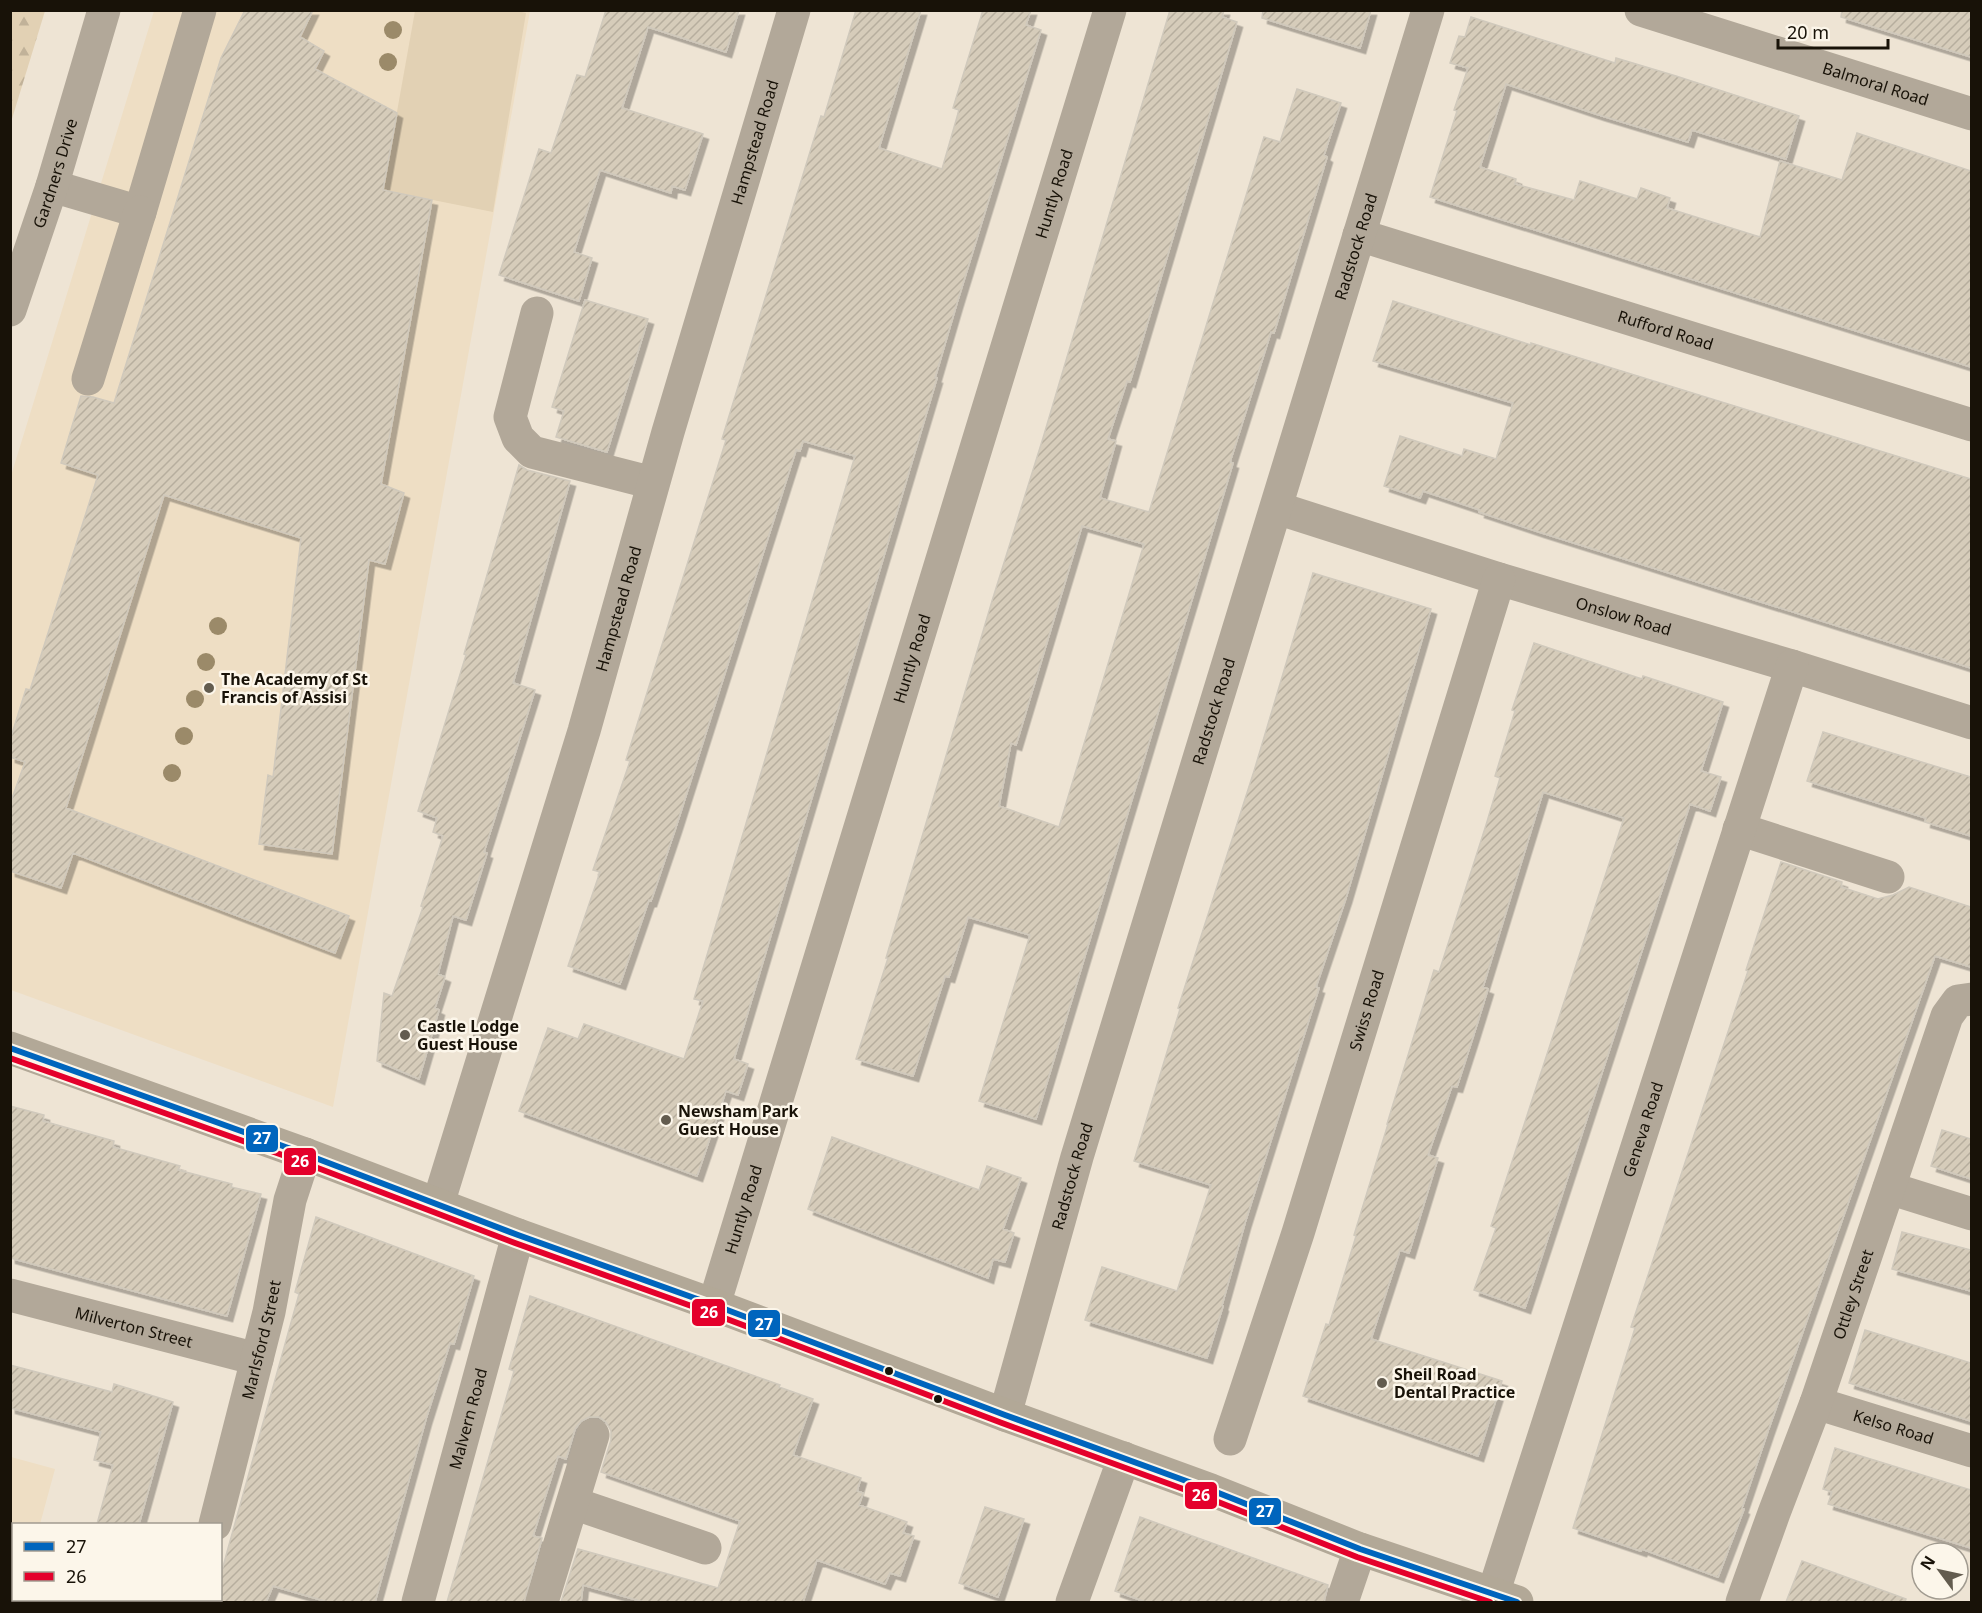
<svg xmlns="http://www.w3.org/2000/svg" width="1982" height="1613" font-family="'Noto Sans',sans-serif">
	<defs>
		<pattern id="forest-firs" width="22" height="20" patternUnits="userSpaceOnUse" patternTransform="scale(1.5)"><rect width="22" height="20" fill="#e2d1b4"/><path d="M5 1l3.5 6h-7zM16 11l3.5 6h-7z" fill="#c1b299"/></pattern>
		<pattern id="building-hatch" width="6" height="6" patternUnits="userSpaceOnUse" patternTransform="scale(1.5)"><rect width="6" height="6" fill="#d6ccba"/><path d="M-1 1l2-2M0 6l6-6M5 7l2-2" fill="none" stroke="#b7ae9e"/></pattern>
		<filter id="shadow"><feDropShadow dx="5.5" dy="5.5" stdDeviation="0" flood-color="#0004"/></filter>
	</defs>
	<rect width="100%" height="100%" fill="#eee4d4"/>
	<!-- built -->
	<path fill="#eedec4" d="M154,11H530L333,1107L11,990L10,479Z
		M11,1457L55,1469L40,1524H14V1600H21L20,1602H11Z"/>
	<!-- green -->
	<path fill="#e2d1b4" d="M513,10L526,13L493,212L383,190L415,11Z"/>
	<!-- forest -->
	<path fill="url(#forest-firs)" d="M11,10L45,11L11,122L10,11Z"/>
	<!-- building -->
	<path fill="url(#building-hatch)" stroke="#d0c9bc" stroke-width="1.5" fill-rule="evenodd" filter="url(#shadow)" d="M245,10H313L300,37L324,51L315,69L397,113L383,190L432,200L381,484L404,493L385,564L369,560L332,854L259,844L268,775L273,777L301,538L164,495L66,808L349,916L335,953L73,853L61,888L10,871V804L25,762L10,757V740L26,689L30,690L98,475L61,463L81,396L93,397L114,403L221,58Z
		M606,10H739L726,52L648,27L622,108L703,134L685,190L672,186L671,193L600,170L574,252L592,258L579,301L499,275L539,149L551,153L577,75L585,77Z
		M856,10H921L879,148L942,169L959,110L953,108L983,10H1031L1026,25L1041,30L957,303L935,378H937L734,1059L748,1064L738,1095L726,1091L697,1176L519,1111L548,1028L578,1039L584,1024L684,1059L703,1001L694,999L855,456L803,441L800,451L796,450L676,827L651,901L649,900L620,984L568,966L600,872L593,870L630,761L626,760L726,440L722,439L821,116L824,117Z
		M1170,10H1224L1222,17L1237,22L1130,382L1127,381L1108,439L1116,441L1100,498L1149,512L1264,137L1280,142L1297,89L1341,103L1324,155L1327,157L1274,333L1271,332L1230,462L1233,463L1036,1119L979,1101L1030,935L968,917L949,977L945,976L913,1076L856,1059L888,958H886L992,601L1043,438ZM1082,526L1144,544L1059,827L999,806L1011,743L1016,745Z
		M1263,10H1371L1360,48L1262,18Z
		M1842,10H1971V57L1841,17Z
		M1471,17L1615,63L1616,58L1676,76L1799,116L1786,159L1692,130L1688,142L1599,115L1506,84L1480,167L1516,179L1515,184L1574,200L1580,181L1637,199L1641,188L1670,198L1667,208L1760,237L1780,161L1842,180L1857,133L1971,171V367L1430,197L1457,111L1454,110L1468,68L1450,63L1459,36L1465,37Z
		M585,300L648,319L607,452L556,437L564,411L552,407Z
		M1393,301L1531,345V343L1971,479V668L1539,532L1479,512L1480,510L1423,491L1420,498L1384,486L1400,436L1462,456L1464,449L1496,459L1513,403L1373,361Z
		M519,465L527,470L570,481L513,683L535,690L484,852L487,853L466,920L453,916L438,974L445,977L435,1008L439,1010L419,1079L377,1061L384,993L392,996L423,907L421,906L443,836L433,832L437,818L418,811L466,655L464,654Z
		M1313,573L1431,609L1346,898L1316,987L1319,988L1245,1223L1222,1305L1223,1306L1207,1358L1085,1320L1102,1267L1177,1291L1211,1185L1134,1161L1180,1009L1178,1008L1254,771Z
		M1534,643L1642,679L1643,676L1723,702L1701,771L1721,777L1710,811L1690,804L1525,1308L1474,1290L1496,1228L1491,1226L1624,818L1543,792L1483,987L1488,989L1474,1034L1457,1087L1452,1086L1428,1155L1438,1158L1409,1253L1400,1250L1371,1339L1502,1381L1478,1456L1303,1396L1326,1324L1329,1325L1356,1236L1354,1235L1388,1124H1387L1434,970L1439,972L1486,825L1500,778L1495,776L1515,711L1512,710Z
		M1823,732L1971,777V836L1925,822L1926,818L1807,781Z
		M1781,862L1842,882L1841,887L1878,899L1893,895L1909,887L1971,907V967L1935,956L1768,1431L1742,1508L1744,1509L1718,1577L1642,1549L1641,1551L1573,1528L1635,1328L1631,1327L1748,971L1746,970Z
		M10,1106L44,1115L43,1121L114,1141L113,1147L180,1166L178,1170L232,1184L231,1187L261,1194L227,1316L10,1258Z
		M1942,1130L1971,1139V1179L1931,1166Z
		M832,1137L979,1190L987,1166L1021,1178L1003,1229L1014,1233L1005,1262L993,1259L988,1278L808,1209Z
		M316,1217L474,1276L454,1344L450,1343L426,1419L375,1602H328L273,1586L266,1602H214L215,1599H220V1578L227,1552L299,1294L295,1292Z
		M1902,1232L1971,1250V1291L1892,1269Z
		M530,1296L780,1385L779,1387L813,1399L793,1455L861,1478L857,1491L863,1493L859,1505L907,1522L903,1533L914,1536L900,1576L890,1573L885,1584L817,1560L803,1602H644L583,1585L581,1602H561L578,1549L718,1588L740,1521L601,1472L611,1440V1431L606,1422L599,1417H589L581,1421L575,1429L566,1459L558,1456L533,1536L542,1538L524,1602H447L514,1371L509,1369Z
		M1865,1330L1971,1363V1421L1849,1383Z
		M10,1365L112,1392L114,1384L173,1402L139,1524H97L113,1465L94,1460L101,1432L10,1408Z
		M1835,1448L1971,1490V1548L1828,1504L1832,1492L1823,1489Z
		M985,1507L1024,1519L998,1597L959,1583Z
		M1140,1517L1328,1585L1324,1602H1146L1115,1591Z
		M1802,1561L1906,1599L1905,1602H1786Z"/>
	<g fill="none" stroke-linecap="round" stroke-linejoin="round">
		<!-- minor -->
		<g stroke="#b2a899" stroke-width="33">
			<path id="s1" d="M1641,10L1972,114"/>
			<path d="M52,186L140,212L200,10"/>
			<path id="s2" d="M1359,235L1972,425"/>
			<path id="s3" d="M10,310L52,186L104,10"/>
			<path d="M537,313L510,417L518,438L532,452L653,483"/>
			<path d="M88,379L140,212"/>
			<path id="s4" d="M1277,508L1499,579L1792,666L1972,723"/>
			<path d="M1739,829L1888,877"/>
			<path d="M1889,1188L1972,1214"/>
			<path id="s5" d="M438,1204L584,731L668,432L794,10"/>
			<path id="s6" d="M10,1295L257,1359"/>
			<path id="s7" d="M714,1305L1110,10"/>
			<path id="s8" d="M1816,1403L1972,1451"/>
			<path id="s9" d="M1005,1415L1077,1157L1428,10"/>
			<path id="s10" d="M1230,1439L1298,1233L1499,579"/>
			<path d="M573,1503L705,1548"/>
			<path id="s11" d="M215,1524L269,1312L290,1200L305,1154"/>
			<path id="s12" d="M1493,1594L1792,666"/>
			<path d="M195,1602V1600"/>
			<path id="s13" d="M418,1602L518,1235"/>
			<path d="M542,1602L593,1435"/>
			<path d="M1072,1602L1124,1458"/>
			<path d="M1342,1602L1360,1549"/>
			<path id="s14" d="M1742,1602L1774,1513L1816,1403L1947,1016L1958,1001L1972,999"/>
		</g>
		<!-- major -->
		<path stroke="#b2a897" stroke-width="33" d="M10,1048L305,1154L518,1235L714,1305L1005,1415L1211,1490L1360,1549L1517,1602"/>
		<!-- bus-1 casing -->
		<g stroke="#fcf6ea" stroke-width="10">
			<path id="bus-1" d="M10,1048L305,1154L518,1235L714,1305L1005,1415L1211,1490L1360,1549L1517,1602"/>
		</g>
		<!-- bus-2 casing -->
		<g stroke="#fcf6ea" stroke-width="10">
			<path id="bus-2" d="M10,1058L302,1162L515,1243L711,1313L1002,1423L1208,1498L1357,1557L1490,1602"/>
		</g>
		<!-- bus-1 -->
		<use href="#bus-1" stroke="#0065bd" stroke-width="6"/>
		<!-- bus-2 -->
		<use href="#bus-2" stroke="#e4002b" stroke-width="6"/>
	</g>
	<!-- trees -->
	<g fill="#9b8a69">
		<circle cx="393" cy="30" r="9"/>
		<circle cx="388" cy="62" r="9"/>
		<circle cx="218" cy="626" r="9"/>
		<circle cx="206" cy="662" r="9"/>
		<circle cx="195" cy="699" r="9"/>
		<circle cx="184" cy="736" r="9"/>
		<circle cx="172" cy="773" r="9"/>
	</g>
	<!-- markers -->
	<g fill="#635c4f" stroke="#fcf6ea" stroke-width="2">
		<circle cx="209" cy="688" r="6"/>
		<circle cx="405" cy="1035" r="6"/>
		<circle cx="666" cy="1120" r="6"/>
		<circle cx="1382" cy="1383" r="6"/>
	</g>
	<g fill="#181208" stroke="#fcf6ea" stroke-width="2">
		<circle cx="889" cy="1371" r="5"/>
		<circle cx="938" cy="1399" r="5"/>
	</g>
	<g text-anchor="middle" dominant-baseline="central" stroke-width="5" stroke-linejoin="round" paint-order="stroke">
		<!-- street labels -->
		<g font-size="16" fill="#181208" stroke="#fcf6ea">
			<text stroke="none"><textPath href="#s1" startOffset="246">Balmoral Road</textPath></text>
			<text stroke="none"><textPath href="#s5" startOffset="1108">Hampstead Road</textPath></text>
			<text stroke="none"><textPath href="#s3" startOffset="144">Gardners Drive</textPath></text>
			<text stroke="none"><textPath href="#s7" startOffset="1162">Huntly Road</textPath></text>
			<text stroke="none"><textPath href="#s9" startOffset="1220">Radstock Road</textPath></text>
			<text stroke="none"><textPath href="#s2" startOffset="321">Rufford Road</textPath></text>
			<text stroke="none"><textPath href="#s5" startOffset="622">Hampstead Road</textPath></text>
			<text stroke="none"><textPath href="#s4" startOffset="363">Onslow Road</textPath></text>
			<text stroke="none"><textPath href="#s7" startOffset="676">Huntly Road</textPath></text>
			<text stroke="none"><textPath href="#s9" startOffset="734">Radstock Road</textPath></text>
			<text stroke="none"><textPath href="#s10" startOffset="450">Swiss Road</textPath></text>
			<text stroke="none"><textPath href="#s12" startOffset="488">Geneva Road</textPath></text>
			<text stroke="none"><textPath href="#s9" startOffset="248">Radstock Road</textPath></text>
			<text stroke="none"><textPath href="#s7" startOffset="100">Huntly Road</textPath></text>
			<text stroke="none"><textPath href="#s14" startOffset="327">Ottley Street</textPath></text>
			<text stroke="none"><textPath href="#s6" startOffset="128">Milverton Street</textPath></text>
			<text stroke="none"><textPath href="#s11" startOffset="190">Marlsford Street</textPath></text>
			<text stroke="none"><textPath href="#s13" startOffset="190">Malvern Road</textPath></text>
			<text stroke="none"><textPath href="#s8" startOffset="81">Kelso Road</textPath></text>
		</g>
		<!-- poi labels -->
		<g font-size="16" font-weight="bold" fill="#181208" stroke="#fcf6ea" text-anchor="start">
			<text x="221" y="679">The Academy of St<tspan x="221" dy="18">Francis of Assisi</tspan></text>
			<text x="417" y="1026">Castle Lodge<tspan x="417" dy="18">Guest House</tspan></text>
			<text x="678" y="1111">Newsham Park<tspan x="678" dy="18">Guest House</tspan></text>
			<text x="1394" y="1374">Sheil Road<tspan x="1394" dy="18">Dental Practice</tspan></text>
		</g>
	</g>
	<g stroke="#fcf6ea" stroke-width="2">
		<rect x="245" y="1124" width="34" height="29" rx="6" fill="#0065bd"/>
		<rect x="283" y="1147" width="34" height="29" rx="6" fill="#e4002b"/>
		<rect x="691" y="1298" width="35" height="29" rx="6" fill="#e4002b"/>
		<rect x="747" y="1309" width="34" height="29" rx="6" fill="#0065bd"/>
		<rect x="1184" y="1481" width="34" height="29" rx="6" fill="#e4002b"/>
		<rect x="1248" y="1497" width="34" height="29" rx="6" fill="#0065bd"/>
	</g>
	<g font-size="16" text-anchor="middle" font-weight="bold" fill="#fff">
		<text x="262" y="1144">27</text>
		<text x="300" y="1167">26</text>
		<text x="709" y="1318">26</text>
		<text x="764" y="1330">27</text>
		<text x="1201" y="1501">26</text>
		<text x="1265" y="1517">27</text>
	</g>
	<!-- border -->
	<rect width="1982" height="1613" fill="none" stroke="#181208" stroke-width="24"/>
	<!-- legend -->
	<rect x="12" y="1523" width="210" height="78" fill="#fcf6ea" stroke="#a19b90" stroke-width="1.5"/>
	<rect x="24" y="1542" width="30" height="9" fill="#0065bd" stroke="#a19b90" stroke-width="1.5"/>
	<text x="66" y="1553" font-size="18" fill="#181208">27</text>
	<rect x="24" y="1572" width="30" height="9" fill="#e4002b" stroke="#a19b90" stroke-width="1.5"/>
	<text x="66" y="1583" font-size="18" fill="#181208">26</text>
	<!-- north arrow -->
	<g transform="translate(1940 1571) rotate(303)"><circle r="28" fill="#fcf6ea" stroke="#a19b90" stroke-width="1.5"/>
	<path d="M0-4.5L10 22L0 15L-10 22Z" fill="#635c4f"/>
	<text y="-9" font-size="16" font-weight="bold" text-anchor="middle" fill="#181208">N</text>
	</g>
	<!-- scale -->
	<path d="M1778 39v9h110v-9" fill="none" stroke="#181208" stroke-width="3"/>
	<text x="1787" y="39" font-size="18" fill="#181208" stroke="#fcf6ea" stroke-width="4.5" paint-order="stroke">20 m</text>
</svg>
